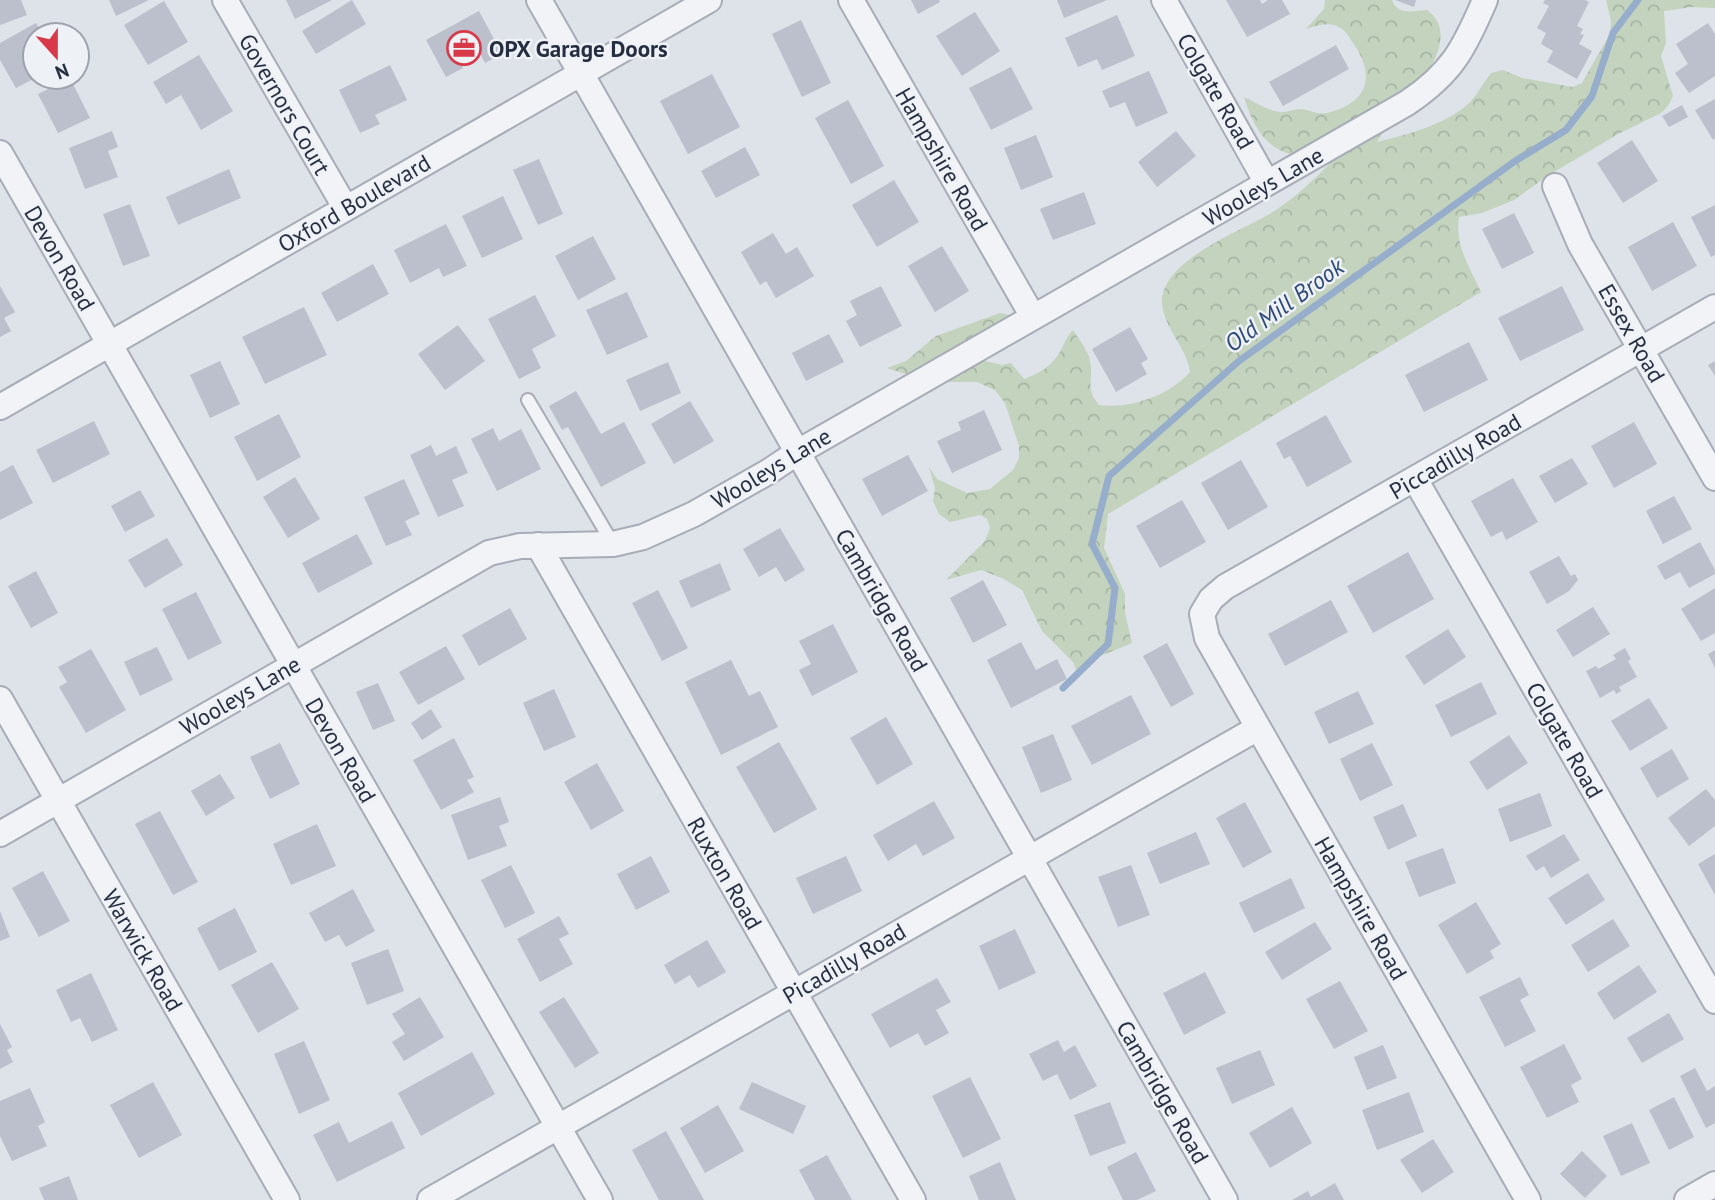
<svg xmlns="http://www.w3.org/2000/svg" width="1715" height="1200" font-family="'PT Sans',sans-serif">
	<defs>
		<pattern id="forest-crowns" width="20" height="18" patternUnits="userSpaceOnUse" patternTransform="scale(1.75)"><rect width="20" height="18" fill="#c3d3be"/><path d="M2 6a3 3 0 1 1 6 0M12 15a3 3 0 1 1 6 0" fill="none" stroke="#a7b5a4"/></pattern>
	</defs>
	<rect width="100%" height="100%" fill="#dee2e9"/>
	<!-- forest -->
	<path fill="url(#forest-crowns)" d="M1325,0H1392C1399,17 1413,10 1427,10C1472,42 1392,114 1377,142C1408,134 1443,126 1468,104C1477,96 1483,83 1491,73L1503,70L1522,78L1572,87L1582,83L1610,34L1611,21L1606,0H1715V8L1692,7L1664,11L1666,43L1661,56L1673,96L1668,106L1661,113L1620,133L1549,175L1514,200L1482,213L1459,217C1454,244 1470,268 1481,292L1108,514L1104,548L1125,594V613L1132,643L1093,659L1078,674L1073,662L1042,631L1022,590L1002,578L981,570L946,580L985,541L990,528L987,519L980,515L950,522L939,514L933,501L935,488L929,467L937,479L967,493L990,489L1013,470L1019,458V446L1005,403L995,390L977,382H930L887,368L906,361L936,336L1000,313L1014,316L985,361L1002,365L1011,363L1024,379C1037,374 1050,368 1058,355C1064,346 1065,338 1073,330C1081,342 1090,353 1091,367C1092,385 1086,389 1099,405C1130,409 1169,396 1190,372C1187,347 1164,329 1162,303C1160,262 1238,232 1268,215C1293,200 1313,181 1333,160C1321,157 1307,157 1294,155C1264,149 1252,123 1244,97C1255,102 1267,110 1279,112C1286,113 1294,109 1301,109C1310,110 1317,115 1327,113C1365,104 1377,79 1355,46C1349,38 1347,30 1337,26C1326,22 1317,26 1306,29L1324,9Z"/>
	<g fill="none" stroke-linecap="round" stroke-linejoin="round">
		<!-- stream -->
		<path stroke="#96adcc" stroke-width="7" d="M1063,688L1108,644L1115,588L1092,544L1109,476L1239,361L1515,161L1566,130L1592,96L1613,33L1638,0"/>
	</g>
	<!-- building -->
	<path fill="#bbc0cc" d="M0,0H21L27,15L0,25Z
		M109,0H149L116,16Z
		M286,0H332L295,19Z
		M352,0L366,24L316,54L302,31Z
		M911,0H939L940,2L918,14Z
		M1057,0H1107L1064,18Z
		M1226,0H1260L1262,4L1268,0H1282L1290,14L1247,37Z
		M1395,0H1416L1414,7Z
		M1545,0H1585L1589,2L1577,26L1583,29L1580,34L1584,35L1579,44L1592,51L1577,79L1547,62L1553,51L1541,44L1546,33L1537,28L1549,6L1543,3Z
		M164,1L188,42L148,65L124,25Z
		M479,11L502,54L485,63L478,50L459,60L463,68L446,77L426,40Z
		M975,12L1000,51L962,76L936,36Z
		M1117,15L1135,56L1102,70L1097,59L1078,67L1065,38Z
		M801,20L831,83L802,97L772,34Z
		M36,23L43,35H35V60L29,63L35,78L16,88L0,60V43Z
		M1708,23L1715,34V76L1689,93L1675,73L1688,64L1676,44Z
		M1336,45L1349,69L1283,106L1269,82Z
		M199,55L233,111L201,130L181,95L166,104L153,82Z
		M390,65L407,100L375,115L380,124L360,133L339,90Z
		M1011,67L1033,109L991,130L969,88Z
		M1149,71L1168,113L1136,127L1125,102L1110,108L1102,91Z
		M712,74L740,127L688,154L660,101Z
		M70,78L90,118L58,133L38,94Z
		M1715,99V138L1713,140L1695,110Z
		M848,100L884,166L851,184L815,118Z
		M1682,105L1688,117L1669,127L1662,116Z
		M112,131L118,147L108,151L118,177L85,189L69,148Z
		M1176,131L1196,156L1157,187L1138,162Z
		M1036,135L1053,177L1021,190L1004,148Z
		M1632,140L1658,181L1623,203L1597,163Z
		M745,147L760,175L716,198L701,171Z
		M539,159L563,214L538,225L513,170Z
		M229,169L241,198L178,225L166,197Z
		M894,180L919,222L877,247L852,205Z
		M1084,192L1096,224L1053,240L1040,209Z
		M503,196L523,239L482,258L462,216Z
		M130,204L150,256L123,266L103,214Z
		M1715,205V255L1711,257L1691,217Z
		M1514,213L1534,253L1502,269L1482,229Z
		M1673,222L1697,266L1652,291L1628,247Z
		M446,224L467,266L443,277L439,268L410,283L394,250Z
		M773,233L786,254L797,247L814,276L776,298L766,281L760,285L741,252Z
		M593,236L616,279L578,300L555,256Z
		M942,246L969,291L935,312L908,266Z
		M373,264L389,294L337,322L321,293Z
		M0,286L15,312L4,318L11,331L0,337Z
		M881,286L902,326L860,347L846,321L857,315L850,301Z
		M1562,286L1584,330L1520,361L1498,318Z
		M627,292L648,337L607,355L586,310Z
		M535,295L556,336L532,349L541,368L519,379L488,319Z
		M304,307L327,355L265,384L242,337Z
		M458,325L485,361L445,390L418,354Z
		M1130,327L1148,359L1141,363L1147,374L1116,392L1092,349Z
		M829,334L844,362L806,381L792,353Z
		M1469,342L1488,380L1424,412L1405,375Z
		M220,361L240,404L210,418L190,375Z
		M1715,361V376L1708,365Z
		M668,362L681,393L640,411L626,380Z
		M576,391L601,434L624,422L646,463L601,487L568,427L562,430L549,406Z
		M690,401L714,441L674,464L651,424Z
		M984,410L1002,450L952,473L937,441L961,430L958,422Z
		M279,414L301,457L257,481L234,437Z
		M1326,415L1352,462L1307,487L1290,456L1284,459L1276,443Z
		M94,421L110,454L53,483L36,450Z
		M1634,422L1657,464L1614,488L1591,446Z
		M493,428L499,441L521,429L541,469L497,491L471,439Z
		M431,445L436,456L456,446L468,473L452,480L464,506L438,517L410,455Z
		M908,455L928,491L882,516L862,479Z
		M1572,458L1588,484L1555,503L1539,476Z
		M1241,460L1268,507L1228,530L1201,483Z
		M13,465L33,503L0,520V472Z
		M295,477L320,519L288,538L263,497Z
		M1513,478L1538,522L1506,540L1502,531L1491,537L1471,501Z
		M404,479L420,514L405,521L412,535L386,546L364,497Z
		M140,490L155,516L125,532L111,506Z
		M1674,496L1692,529L1663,544L1646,511Z
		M1182,500L1206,542L1160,568L1136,526Z
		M780,528L805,570L785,582L776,567L759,577L743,549Z
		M357,534L373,564L318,593L302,563Z
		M167,538L183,565L145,588L128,560Z
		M1700,542L1715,570V574L1689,588L1680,572L1665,580L1657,566Z
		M1408,552L1434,599L1373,633L1347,586Z
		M1559,556L1571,576L1575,574L1578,580L1569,591L1547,604L1529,572Z
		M720,563L731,590L691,608L679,581Z
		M36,571L58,613L31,628L8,586Z
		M983,580L1007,625L973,643L950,598Z
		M1715,588V633L1701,641L1681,609Z
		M658,590L688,648L662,661L632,603Z
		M196,592L222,643L188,660L162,609Z
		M1331,600L1348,632L1285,666L1268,634Z
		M1593,607L1610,634L1573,657L1556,630Z
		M510,608L527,639L479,666L462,635Z
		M833,624L858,672L812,696L799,670L811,664L799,641Z
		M1448,629L1466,657L1424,685L1405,656Z
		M1021,642L1036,670L1057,659L1067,679L1011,708L987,660Z
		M1167,643L1194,694L1171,707L1143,656Z
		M446,646L465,679L418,705L399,672Z
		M157,647L173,680L140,696L124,662Z
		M1625,648L1631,659L1628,661L1637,677L1619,687L1621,691L1616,694L1614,690L1600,698L1586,671L1596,666L1598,669L1616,659L1613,655Z
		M91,649L126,710L86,733L59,687L67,682L58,667Z
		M1715,650V668L1708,654Z
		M731,660L749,696L760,691L778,727L721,755L685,682Z
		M1481,682L1497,714L1451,737L1435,705Z
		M378,683L395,721L373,730L356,692Z
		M554,689L576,737L544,751L523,703Z
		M1358,691L1374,724L1329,744L1314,712Z
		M1131,695L1151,734L1092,765L1071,726Z
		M1649,698L1668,728L1630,751L1611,721Z
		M431,709L442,727L422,740L411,723Z
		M886,717L913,764L877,785L850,738Z
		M1053,734L1072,780L1041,793L1022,747Z
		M1509,735L1528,763L1487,790L1469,762Z
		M454,738L474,777L467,780L474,792L441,810L413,760Z
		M779,742L817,809L774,833L736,767Z
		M280,743L300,784L270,799L250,757Z
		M1372,743L1393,785L1360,801L1340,759Z
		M1672,749L1689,779L1657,798L1640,768Z
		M597,763L624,811L591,830L564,782Z
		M220,774L235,798L206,816L191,791Z
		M1706,789L1715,800V826L1689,846L1668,818Z
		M1540,793L1552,826L1510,842L1498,809Z
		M500,797L509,822L499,826L507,846L468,860L451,815Z
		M934,801L955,838L923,856L916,844L888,861L873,835Z
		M1245,802L1272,852L1243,868L1216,818Z
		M1403,804L1417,836L1388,850L1373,817Z
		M160,811L198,882L173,895L135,824Z
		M317,824L336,866L291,885L273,844Z
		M1196,832L1210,864L1160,884L1147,853Z
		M1564,834L1580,860L1551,878L1544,866L1536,871L1526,856Z
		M1443,848L1456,883L1419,897L1405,862Z
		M1715,854V895L1698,864Z
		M651,856L670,892L636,910L617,874Z
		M846,856L862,891L813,914L796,878Z
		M511,865L535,913L505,928L481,880Z
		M1131,865L1150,915L1118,927L1098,877Z
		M43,871L70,921L39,937L12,888Z
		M1588,873L1605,900L1566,925L1548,898Z
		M1291,878L1305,908L1254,933L1239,903Z
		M353,889L375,931L346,947L339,935L325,942L309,913Z
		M1476,902L1501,944L1490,951L1494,958L1467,974L1438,925Z
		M235,908L257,952L219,971L197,928Z
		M0,911L10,937L0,941Z
		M559,916L569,934L559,939L573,964L540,982L517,939Z
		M1613,919L1630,946L1588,972L1571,945Z
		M1315,922L1332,949L1282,980L1265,952Z
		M1015,929L1036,973L999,990L979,946Z
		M707,940L726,972L698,988L690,975L675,984L664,965Z
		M388,949L404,991L367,1005L351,963Z
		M272,962L299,1009L258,1033L231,985Z
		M1639,965L1657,992L1614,1020L1597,993Z
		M1205,972L1226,1013L1184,1035L1163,993Z
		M91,973L118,1030L92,1042L80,1018L71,1022L56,990Z
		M1520,977L1529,995L1520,1000L1536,1031L1505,1047L1479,997Z
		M937,978L951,1002L936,1010L949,1033L925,1046L918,1033L890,1048L871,1014Z
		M1340,981L1368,1031L1334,1049L1306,999Z
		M420,997L444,1037L404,1061L392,1042L405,1034L392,1014Z
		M564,997L599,1053L575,1068L539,1012Z
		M1669,1013L1684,1039L1642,1063L1627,1038Z
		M0,1024L12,1047L7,1050L13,1062L0,1069Z
		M1058,1040L1064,1052L1075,1045L1097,1086L1070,1100L1057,1074L1043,1081L1029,1054Z
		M304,1041L330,1100L299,1114L274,1054Z
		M1564,1044L1582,1079L1571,1085L1579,1102L1547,1118L1520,1067Z
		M1383,1045L1397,1078L1367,1090L1354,1057Z
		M1260,1050L1275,1085L1232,1104L1216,1068Z
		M472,1052L495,1094L421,1136L398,1093Z
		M1695,1068L1707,1091L1715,1086V1123L1706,1128L1680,1076Z
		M970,1077L1001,1139L963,1158L932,1096Z
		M153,1082L182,1135L139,1158L110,1105Z
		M752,1082L806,1106L793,1134L739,1109Z
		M30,1088L45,1122L38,1126L47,1146L12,1161L0,1136V1101Z
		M1409,1092L1424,1132L1377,1150L1362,1110Z
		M1674,1097L1694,1137L1669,1150L1649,1110Z
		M1110,1102L1126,1143L1090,1156L1074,1115Z
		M718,1105L744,1151L705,1173L680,1128Z
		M1292,1107L1312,1143L1270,1168L1249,1133Z
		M392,1121L405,1148L337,1182L313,1135L339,1122L349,1143Z
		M1632,1123L1650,1163L1621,1176L1603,1136Z
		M666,1131L704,1200H659L632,1150Z
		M1433,1139L1454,1172L1422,1193L1400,1160Z
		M1582,1151L1607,1176L1585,1198L1560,1174Z
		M1136,1152L1156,1191L1137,1200H1123L1107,1167Z
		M827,1155L852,1200H815L799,1170Z
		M1000,1162L1016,1200H979L969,1176Z
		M69,1176L78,1200H44L39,1188Z
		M1335,1183L1344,1200H1292L1308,1191L1311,1197Z"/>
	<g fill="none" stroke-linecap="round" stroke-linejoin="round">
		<!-- lane casing -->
		<g stroke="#a7acb7" stroke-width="16">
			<path id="lane" d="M528,400L613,544"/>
		</g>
		<!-- street casing -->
		<g stroke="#a7acb7" stroke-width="28">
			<path id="street" d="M225,0L345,207
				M539,0L1225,1200
				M851,0L1033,317
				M1164,0L1267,183
				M0,153L600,1200
				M1555,186L1580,244L1715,478
				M0,407L709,0
				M1415,479L1715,1001
				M538,545L913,1200
				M0,699L287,1200
				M0,834L489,553L520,546L613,544L643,537L694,514L768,472L798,452L1407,103C1452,73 1464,49 1485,0
				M430,1200L1258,728
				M1528,1200L1207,638L1202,614L1211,599L1225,587L1715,307
				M1687,1200L1715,1184"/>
		</g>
		<!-- lane -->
		<use href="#lane" stroke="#f1f3f7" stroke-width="12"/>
		<!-- street -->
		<use href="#street" stroke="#f1f3f7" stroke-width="24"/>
	</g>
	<!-- icons -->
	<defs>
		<g id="office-ring" transform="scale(1.75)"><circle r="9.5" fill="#eef1f6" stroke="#d83948" stroke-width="1.5"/><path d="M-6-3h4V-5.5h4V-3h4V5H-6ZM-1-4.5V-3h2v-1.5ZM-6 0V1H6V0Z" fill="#d83948"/></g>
	</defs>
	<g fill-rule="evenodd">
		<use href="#office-ring" x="464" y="48"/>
	</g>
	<g text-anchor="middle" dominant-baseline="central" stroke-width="5" stroke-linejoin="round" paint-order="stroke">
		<!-- poi labels -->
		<g font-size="23" font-weight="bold" fill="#262e41" stroke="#eef1f6" text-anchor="start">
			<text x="489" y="48">OPX Garage Doors</text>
		</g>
		<!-- street labels -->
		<g font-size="23" fill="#262e41" stroke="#eef1f6">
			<text transform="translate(1216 91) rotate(60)">Colgate Road</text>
			<text transform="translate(285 104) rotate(60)">Governors Court</text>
			<text transform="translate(942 159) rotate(60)">Hampshire Road</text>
			<text transform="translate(1263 186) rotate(-30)">Wooleys Lane</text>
			<text transform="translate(354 203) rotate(-30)">Oxford Boulevard</text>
			<text transform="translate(60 258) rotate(60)">Devon Road</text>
			<text transform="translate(1632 333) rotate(60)">Essex Road</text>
			<text transform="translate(1455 456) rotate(-30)">Piccadilly Road</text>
			<text transform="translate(771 468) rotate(-31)">Wooleys Lane</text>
			<text transform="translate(882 600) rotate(60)">Cambridge Road</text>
			<text transform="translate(240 695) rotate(-30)">Wooleys Lane</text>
			<text transform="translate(1565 740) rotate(60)">Colgate Road</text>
			<text transform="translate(341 750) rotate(60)">Devon Road</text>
			<text transform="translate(725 873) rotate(60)">Ruxton Road</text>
			<text transform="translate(1361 908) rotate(60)">Hampshire Road</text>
			<text transform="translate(143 950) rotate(60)">Warwick Road</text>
			<text transform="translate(844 963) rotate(-30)">Picadilly Road</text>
			<text transform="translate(1163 1092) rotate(60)">Cambridge Road</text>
		</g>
		<!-- water labels -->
		<g font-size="24" font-style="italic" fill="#2d4a78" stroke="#eef1f6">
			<text transform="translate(1284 305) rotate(-36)">Old Mill Brook</text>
		</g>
	</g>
	<!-- north arrow -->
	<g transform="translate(56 56) rotate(159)"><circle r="33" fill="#eef1f6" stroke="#9ea3ae" stroke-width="2"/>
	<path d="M0-5L12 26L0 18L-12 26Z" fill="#d83948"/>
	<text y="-10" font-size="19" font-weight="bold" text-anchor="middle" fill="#262e41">N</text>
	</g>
</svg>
